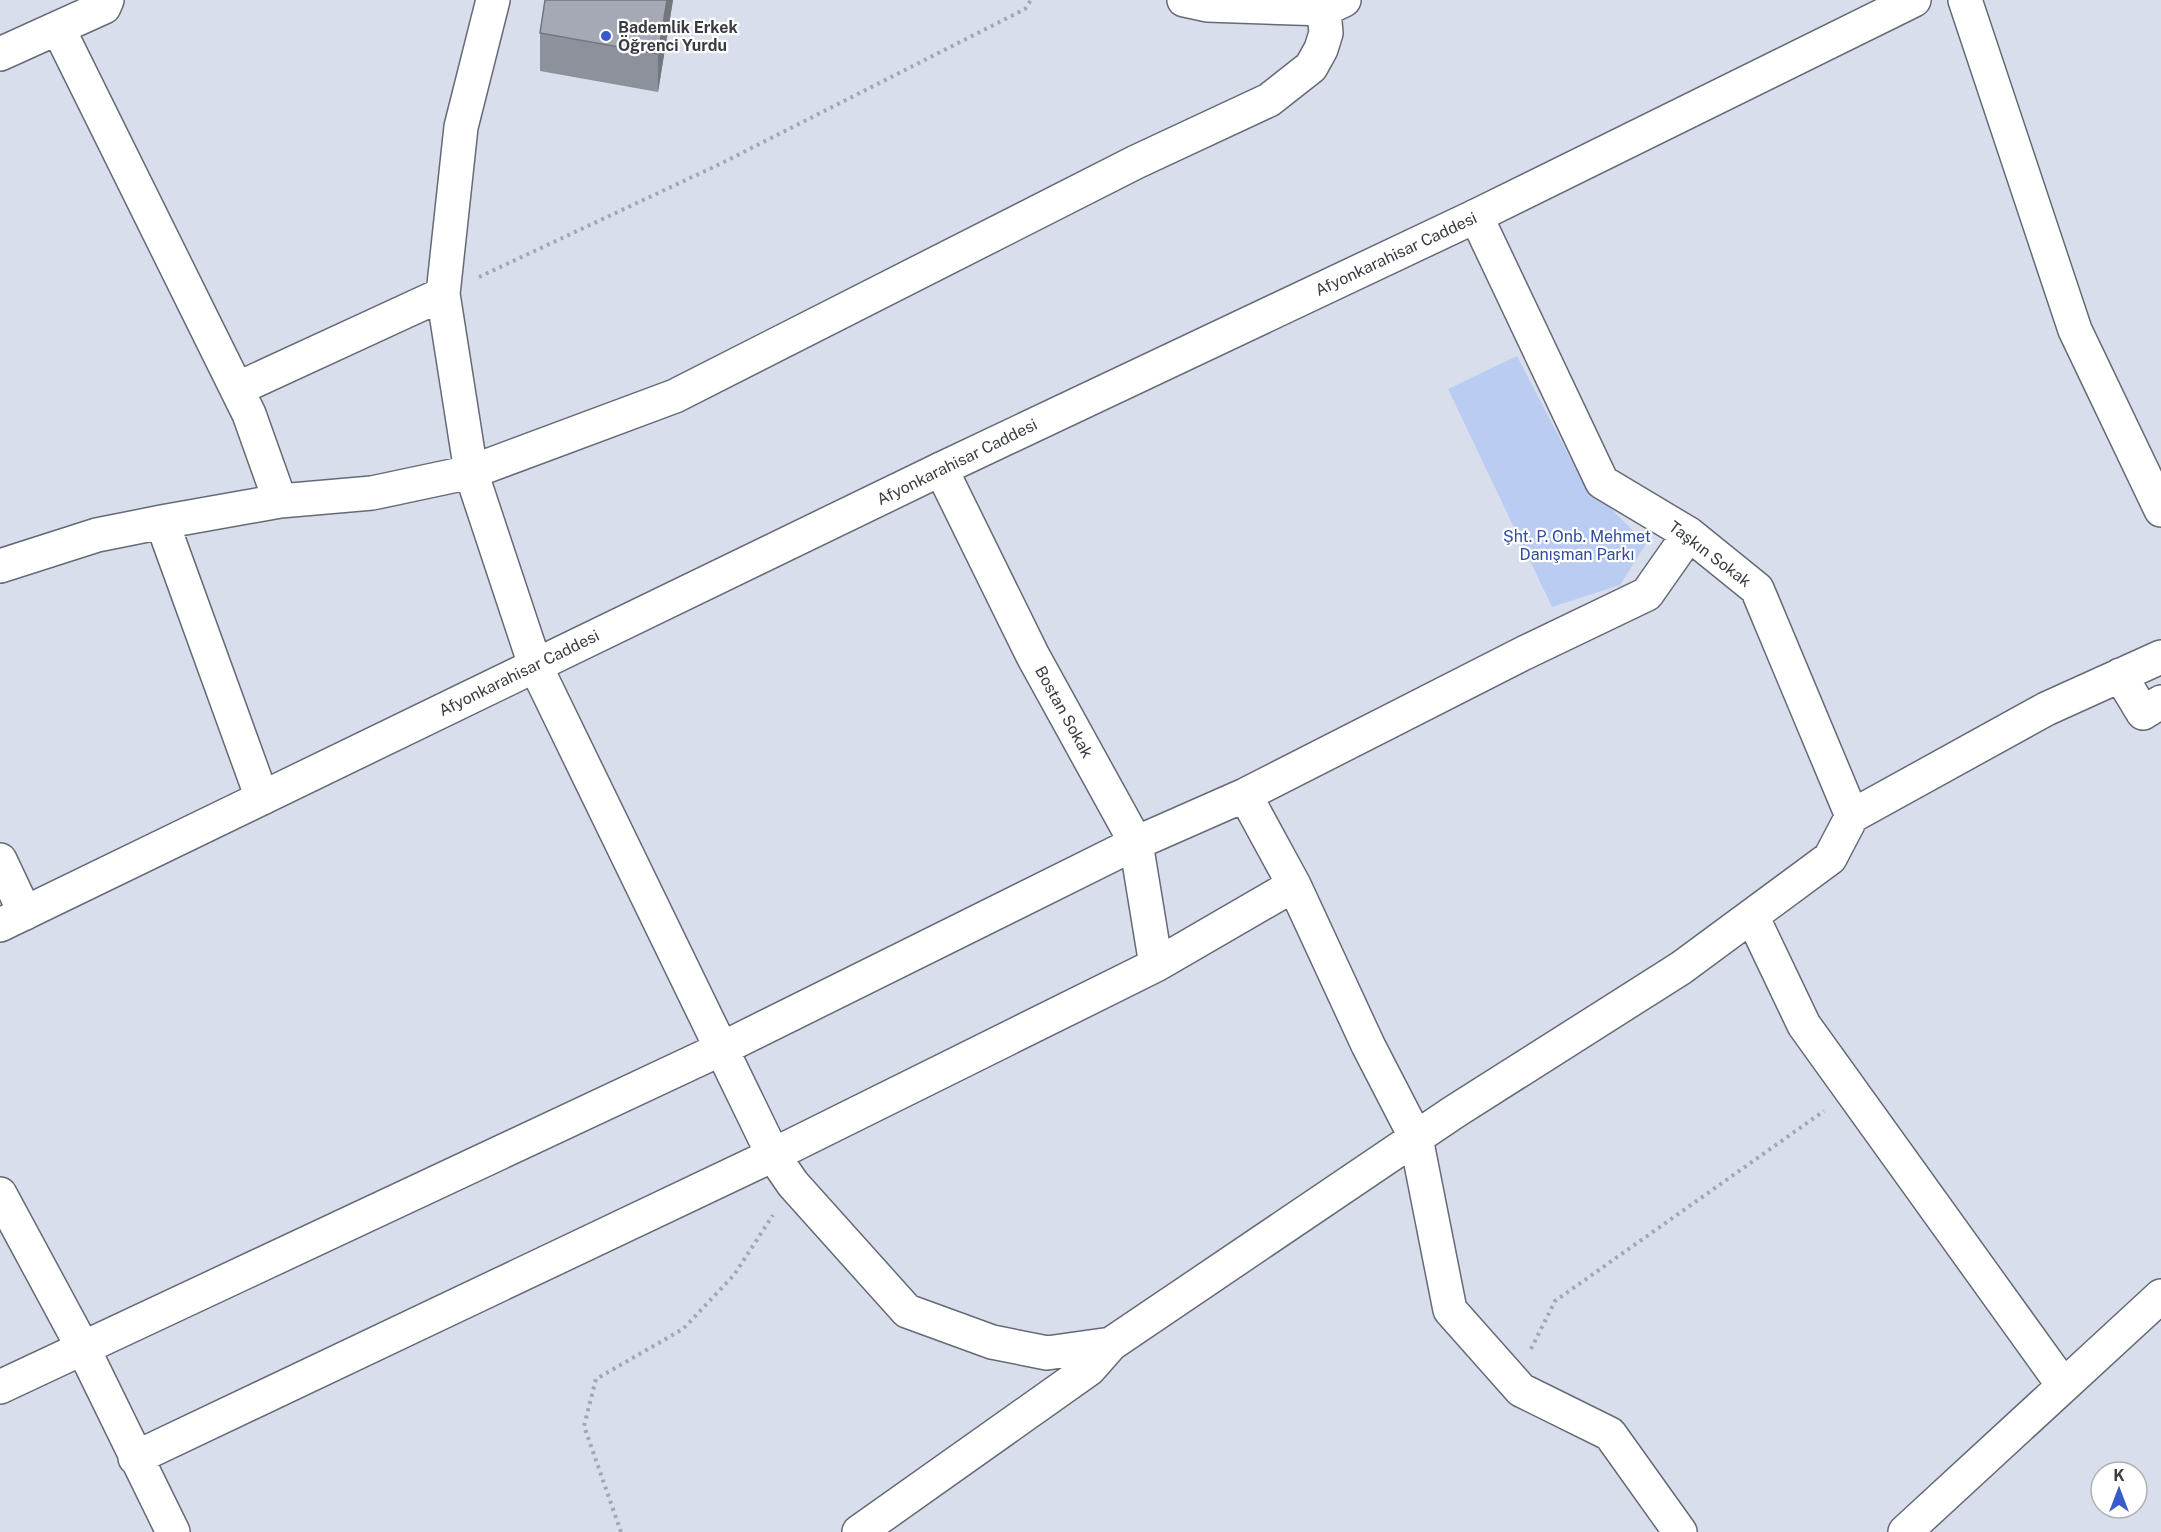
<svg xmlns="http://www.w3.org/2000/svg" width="2161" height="1532" font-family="'Public Sans',sans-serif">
	<rect width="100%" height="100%" fill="#d8deeb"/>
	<!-- green -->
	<path fill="#bbccf3" d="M1517,356L1580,477L1646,544L1620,585L1552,607L1448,389Z"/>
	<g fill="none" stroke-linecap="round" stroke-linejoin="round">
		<!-- minor casing -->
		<g stroke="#656a75" stroke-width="36">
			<path id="minor" d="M493,0L461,127L443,294L471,472L535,665L773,1155L793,1184L907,1311L992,1342L1047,1353L1111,1344L1454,1112L1681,968L1830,858L1852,816L1757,589L1689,534L1602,482L1476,216
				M1184,0L1207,5L1325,9L1344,0
				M1965,0L2075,330L2161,510
				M58,28L249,414L280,501
				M0,54L104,7L107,0
				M237,389L443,294
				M941,469L1033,656L1136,843L1156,965
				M162,522L262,798
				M0,566L97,535L162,522L280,501L372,493L471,472L675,396L1136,162L1269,100L1311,67L1321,49L1326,33L1323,0
				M2120,675L2143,713L2161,702
				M1245,795L1294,885L1368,1045L1416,1138L1450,1310L1521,1390L1610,1434L1680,1532
				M1852,816L2046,709L2161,657
				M0,860L25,913
				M1752,916L1804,1025L2063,1385
				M0,1194L83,1348L173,1532
				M0,1387L721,1049L1136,843L1245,795L1524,653L1647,594L1689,534
				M135,1458L773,1155L1156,965L1294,885
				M859,1532L1089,1369L1111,1344
				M1905,1532L2161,1296"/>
		</g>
		<!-- secondary casing -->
		<g stroke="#656a75" stroke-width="36">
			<path id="secondary" d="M0,925L941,469L1476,216L1914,0"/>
		</g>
		<!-- path -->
		<path stroke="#a3a8b2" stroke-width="4" stroke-dasharray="3 4.5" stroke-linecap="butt" d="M479,277L720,164L1025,9L1031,0
			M1531,1349L1555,1301L1824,1111
			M621,1532L584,1426L596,1379L683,1329L734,1275L773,1215"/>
		<!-- minor -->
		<use href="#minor" stroke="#fff" stroke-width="33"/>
		<!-- secondary -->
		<use href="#secondary" stroke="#fff" stroke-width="33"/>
	</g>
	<!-- wall -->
	<path fill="#8d919c" d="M545,0H673L658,92L540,71V33Z"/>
	<!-- shaded-wall -->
	<path fill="#73767f" d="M667,0H673L658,92V54Z"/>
	<!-- building -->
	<path fill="#a4a9b5" stroke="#73767f" stroke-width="1.5" d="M545,0H667L658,54L540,33Z"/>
	<!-- markers -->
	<circle fill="#385bcc" stroke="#fff" stroke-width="2" cx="606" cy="36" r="6"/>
	<g text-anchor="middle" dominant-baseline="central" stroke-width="4.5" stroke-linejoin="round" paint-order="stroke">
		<!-- poi labels -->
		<g font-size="16" font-weight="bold" fill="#393c41" stroke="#fff" text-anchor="start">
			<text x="618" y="27">Bademlik Erkek<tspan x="618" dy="18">Öğrenci Yurdu</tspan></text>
		</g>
		<!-- street labels -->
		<g font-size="16" fill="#393c41" stroke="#fff">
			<text transform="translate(1396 254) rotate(-25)">Afyonkarahisar Caddesi</text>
			<text transform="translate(957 462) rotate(-26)">Afyonkarahisar Caddesi</text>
			<text transform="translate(1710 554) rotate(37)">Taşkın Sokak</text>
			<text transform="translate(519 673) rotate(-26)">Afyonkarahisar Caddesi</text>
			<text transform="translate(1064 712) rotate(61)">Bostan Sokak</text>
		</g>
		<!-- park labels -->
		<g font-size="16" fill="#324d9f" stroke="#fff">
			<text x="1577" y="536">Şht. P. Onb. Mehmet<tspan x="1577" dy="18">Danışman Parkı</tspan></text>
		</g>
	</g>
	<!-- north arrow -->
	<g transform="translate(2119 1490)"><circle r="28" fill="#ffffff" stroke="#b0b1b3" stroke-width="1.5"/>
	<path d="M0-4.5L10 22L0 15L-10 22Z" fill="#385bcc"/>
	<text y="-9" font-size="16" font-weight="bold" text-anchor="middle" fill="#393c41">K</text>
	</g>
</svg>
